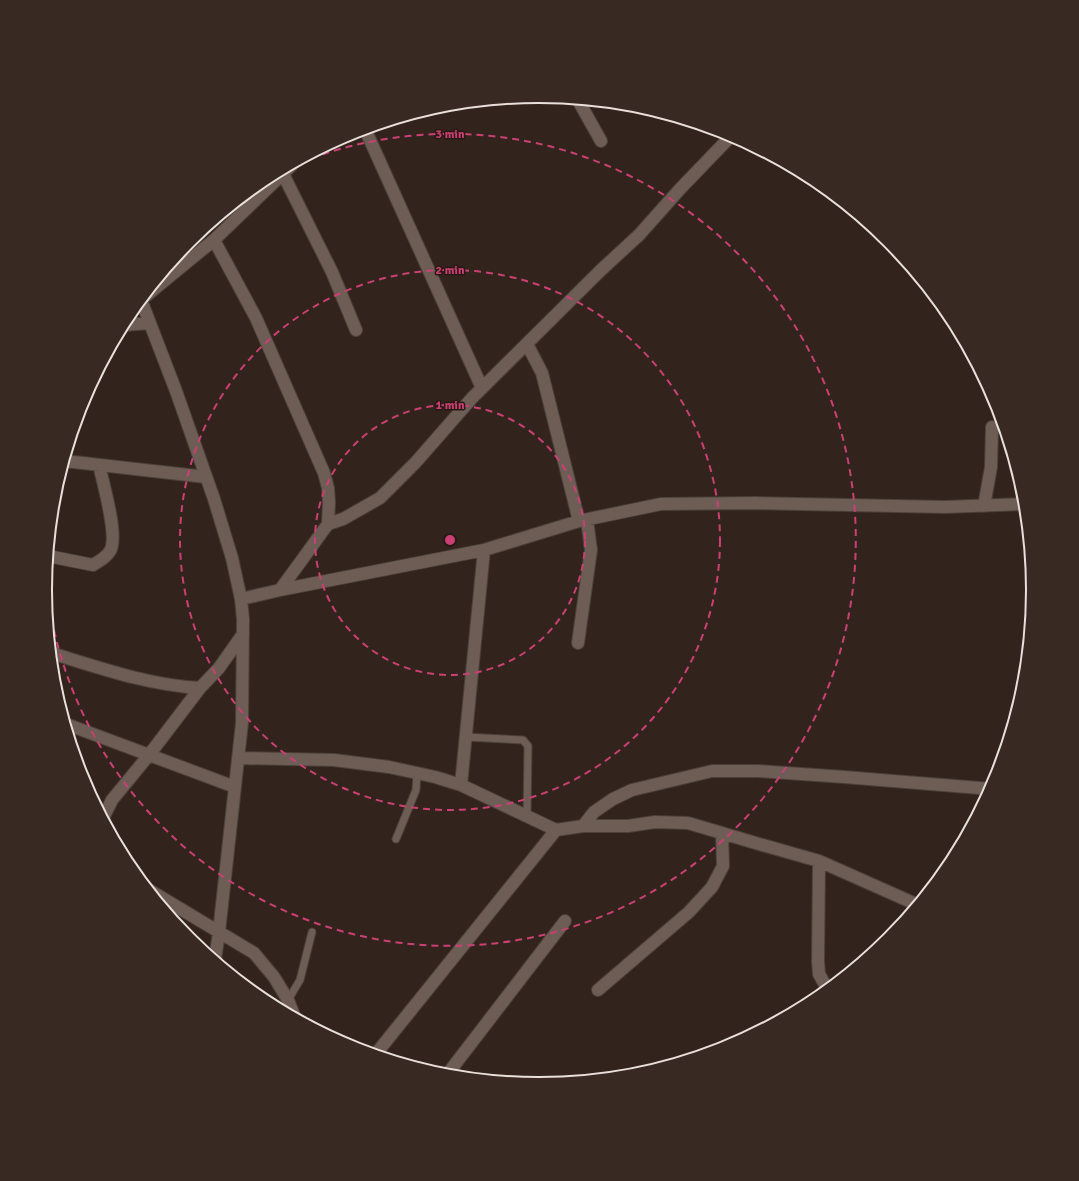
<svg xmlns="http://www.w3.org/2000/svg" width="1079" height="1181" font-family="Signika,sans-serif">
	<rect width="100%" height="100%" fill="#32241c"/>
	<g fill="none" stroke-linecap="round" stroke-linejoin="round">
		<!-- service casing -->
		<g stroke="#4b403a" stroke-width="9">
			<path id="service" d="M465,737L523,740L528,746L527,817
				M396,839L416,790L417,773
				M288,1000L300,980L312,932"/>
		</g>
		<!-- minor casing -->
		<g stroke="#4b403a" stroke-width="14">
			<path id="minor" d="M578,100L601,141
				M365,129L482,388
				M283,174L332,272L356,330
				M214,240L256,318L324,473L328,488L329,502L328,524L280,590
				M142,299L214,240L292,165
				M141,300L176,391L214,499L232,558L241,599L243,619L242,723L219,932L215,960
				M124,325L150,323
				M527,344L542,373L579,521
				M65,461L206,477
				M984,506L991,467L992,427
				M328,524L343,519L380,498L416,462L472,398L601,270L639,235L680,189L732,135
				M48,556L93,565C99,561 106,558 110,551C119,537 103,483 99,465
				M241,599L280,590L484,550L579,521L661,504L756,503L945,507L1026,504
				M578,643L591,550L587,520
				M51,653C100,668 148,685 200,688L219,668L243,634
				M66,724L235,787
				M238,758L334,760L389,767L435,777L461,785L556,830L375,1055
				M461,785L484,550
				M103,818L112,800L149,755L200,688
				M583,826L594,812L613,799L632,790L712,771H758L844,777L992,789
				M556,830L583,826H628L655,822L688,823L759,844L819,861L918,905
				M819,861L818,961L819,974L828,990
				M149,890L254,953L274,977L288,1000L295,1018
				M598,990L689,912L712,887L723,866L722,833
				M446,1076L565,921"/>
		</g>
		<!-- service -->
		<use href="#service" stroke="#6e5d55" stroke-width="7"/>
		<!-- minor -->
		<use href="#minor" stroke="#6e5d55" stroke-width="12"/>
	</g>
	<!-- distance rings -->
	<g fill="none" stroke="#ca4075" stroke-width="2" stroke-dasharray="7 5">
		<circle cx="450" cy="540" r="135"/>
		<circle cx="450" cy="540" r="270"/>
		<path d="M278 172A406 406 0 1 1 46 582"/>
	</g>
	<!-- crop -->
	<path d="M0 0H1079V1181H0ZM52 590a487 487 0 1 1 974 0a487 487 0 1 1-974 0Z" fill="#382a23" fill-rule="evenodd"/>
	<path fill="none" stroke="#eae0db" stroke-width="2" d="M52 590a487 487 0 1 1 974 0a487 487 0 1 1-974 0Z"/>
	<circle cx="450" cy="540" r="6" fill="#ca4075" stroke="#281a13" stroke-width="2"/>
	<g font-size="12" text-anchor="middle" font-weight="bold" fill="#ca4075" stroke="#281a13" stroke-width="3" stroke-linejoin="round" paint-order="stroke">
		<text x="450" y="138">3 min</text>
		<text x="450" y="274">2 min</text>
		<text x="450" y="409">1 min</text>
	</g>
</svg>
